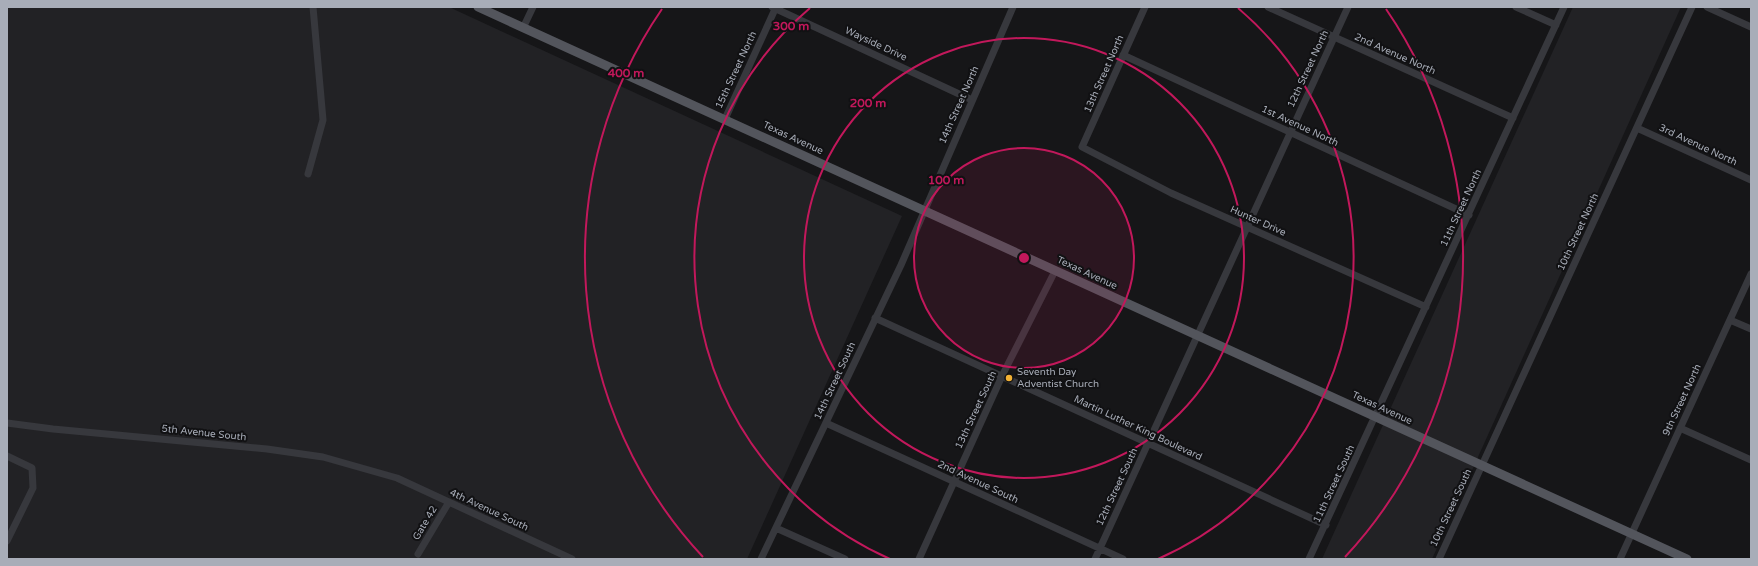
<svg xmlns="http://www.w3.org/2000/svg" width="1758" height="566" font-family="'Varela Round',sans-serif">
	<rect width="100%" height="100%" fill="#161618"/>
	<!-- built -->
	<path fill="#222225" d="M7,7H449L902,216L747,559H7Z
		M1573,7H1681L1432,559H1322Z"/>
	<g fill="none" stroke-linecap="round" stroke-linejoin="round">
		<!-- minor -->
		<path stroke="#37383d" stroke-width="7" d="M772,7L972,100
			M1145,7L1082,147L1171,193L1426,307
			M1268,7L1513,118
			M1516,7L1556,25
			M1707,7L1751,27
			M523,28L533,7
			M1123,55L1469,215
			M725,119L776,7
			M1637,128L1751,180
			M308,174L323,120L313,7
			M875,318L1326,525
			M1730,320L1751,329
			M7,423L53,429L267,449L323,457L397,478L572,559
			M826,423L1123,559
			M1680,428L1751,460
			M7,456L32,468L33,488L7,541
			M776,528L845,559
			M418,554L449,502
			M761,559L901,265L1013,7
			M919,559L1002,376L1055,271
			M1095,559L1348,7
			M1309,559L1564,7
			M1439,559L1692,7
			M1620,559L1751,274"/>
		<!-- major -->
		<path stroke="#53555c" stroke-width="9" d="M478,7L1687,559"/>
	</g>
	<!-- distance rings -->
	<circle cx="1024" cy="258" r="110" fill="#c2185b" fill-opacity=".12"/>
	<g fill="none" stroke="#c2185b" stroke-width="2">
		<circle cx="1024" cy="258" r="110"/>
		<circle cx="1024" cy="258" r="220"/>
		<path d="M890 559A329 329 0 0 1 810 8M1238 8A329 329 0 0 1 1158 559"/>
		<path d="M703 557A439 439 0 0 1 662 9M1386 9A439 439 0 0 1 1345 557"/>
	</g>
	<!-- markers -->
	<circle fill="#f2b134" stroke="#111113" stroke-width="1.5" cx="1009" cy="378" r="4"/>
	<g text-anchor="middle" dominant-baseline="central" stroke-width="4" stroke-linejoin="round" paint-order="stroke">
		<!-- street labels -->
		<g font-size="10" fill="#a8adb8" stroke="#111113">
			<text transform="translate(876 44) rotate(25)">Wayside Drive</text>
			<text transform="translate(1395 54) rotate(24)">2nd Avenue North</text>
			<text transform="translate(1308 69) rotate(-65)">12th Street North</text>
			<text transform="translate(736 70) rotate(-65)">15th Street North</text>
			<text transform="translate(1104 74) rotate(-66)">13th Street North</text>
			<text transform="translate(959 105) rotate(-66)">14th Street North</text>
			<text transform="translate(1300 126) rotate(25)">1st Avenue North</text>
			<text transform="translate(793 138) rotate(25)">Texas Avenue</text>
			<text transform="translate(1698 145) rotate(25)">3rd Avenue North</text>
			<text transform="translate(1461 208) rotate(-65)">11th Street North</text>
			<text transform="translate(1258 221) rotate(24)">Hunter Drive</text>
			<text transform="translate(1578 232) rotate(-65)">10th Street North</text>
			<text transform="translate(1087 273) rotate(25)">Texas Avenue</text>
			<text transform="translate(835 381) rotate(-65)">14th Street South</text>
			<text transform="translate(1682 400) rotate(-65)">9th Street North</text>
			<text transform="translate(1382 408) rotate(25)">Texas Avenue</text>
			<text transform="translate(976 410) rotate(-65)">13th Street South</text>
			<text transform="translate(1138 428) rotate(25)">Martin Luther King Boulevard</text>
			<text transform="translate(204 433) rotate(6)">5th Avenue South</text>
			<text transform="translate(978 482) rotate(25)">2nd Avenue South</text>
			<text transform="translate(1334 484) rotate(-65)">11th Street South</text>
			<text transform="translate(1117 487) rotate(-65)">12th Street South</text>
			<text transform="translate(1451 508) rotate(-65)">10th Street South</text>
			<text transform="translate(489 510) rotate(25)">4th Avenue South</text>
			<text transform="translate(425 523) rotate(-59)">Gate 42</text>
		</g>
		<!-- poi labels -->
		<g font-size="10" fill="#a8adb8" stroke="#111113" text-anchor="start">
			<text x="1017" y="372">Seventh Day<tspan x="1017" dy="12">Adventist Church</tspan></text>
		</g>
	</g>
	<circle cx="1024" cy="258" r="6" fill="#c2185b" stroke="#111113" stroke-width="2"/>
	<g font-size="12" text-anchor="middle" font-weight="bold" fill="#c2185b" stroke="#111113" stroke-width="4" stroke-linejoin="round" paint-order="stroke">
		<text x="791" y="30">300 m</text>
		<text x="626" y="77">400 m</text>
		<text x="868" y="107">200 m</text>
		<text x="946" y="184">100 m</text>
	</g>
	<!-- border -->
	<rect width="1758" height="566" fill="none" stroke="#a8adb8" stroke-width="16"/>
</svg>
